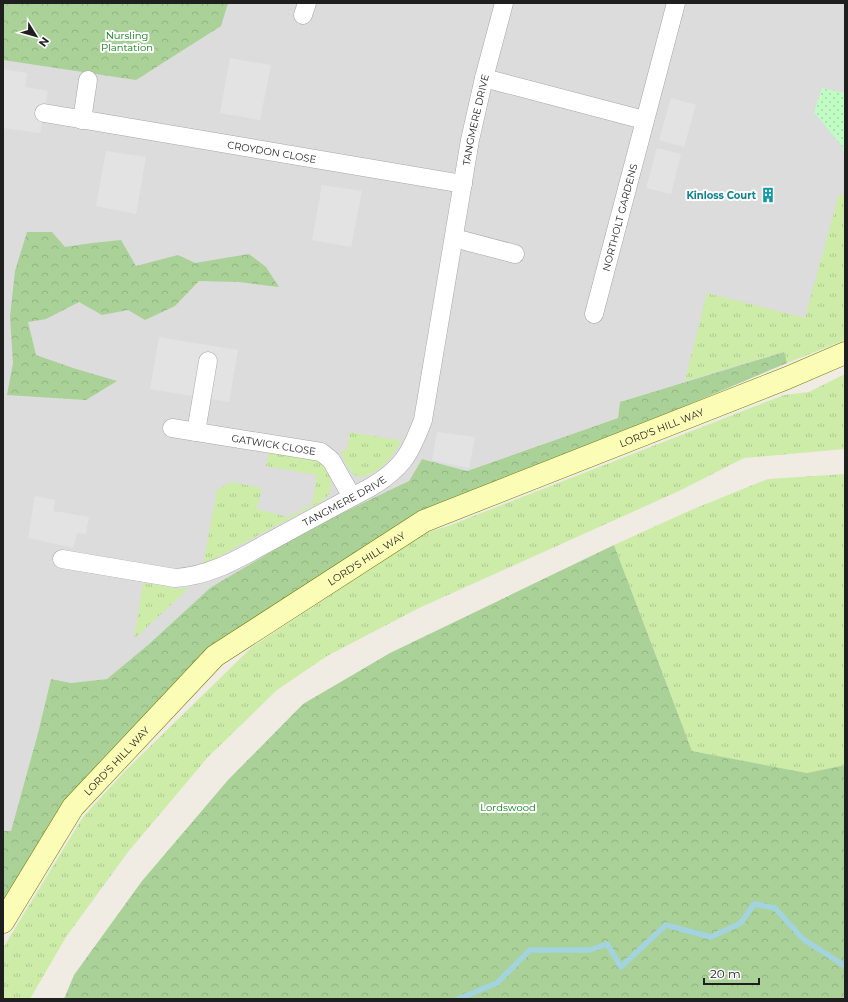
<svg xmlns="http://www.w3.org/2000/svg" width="848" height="1002" font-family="Montserrat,sans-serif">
	<defs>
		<pattern id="grass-tufts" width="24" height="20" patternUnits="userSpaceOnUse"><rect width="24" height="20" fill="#cceca8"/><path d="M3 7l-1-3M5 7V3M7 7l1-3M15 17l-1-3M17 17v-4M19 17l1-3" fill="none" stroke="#afca90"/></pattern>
		<pattern id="forest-crowns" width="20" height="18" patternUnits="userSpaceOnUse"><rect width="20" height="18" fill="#aad197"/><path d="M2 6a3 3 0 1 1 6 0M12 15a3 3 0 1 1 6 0" fill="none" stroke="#92b382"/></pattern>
		<pattern id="park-dots" width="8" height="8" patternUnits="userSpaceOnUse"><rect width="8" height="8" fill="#c0fcc3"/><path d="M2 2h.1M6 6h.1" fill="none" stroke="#a5d8a7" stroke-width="1.8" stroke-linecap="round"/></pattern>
	</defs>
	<rect width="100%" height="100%" fill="#f0ece4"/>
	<!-- residential -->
	<path fill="#dddcdc" d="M3,3H845V322L784,352L620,402L618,418L467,471L422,459L409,481L210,588L149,644L107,679L71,683L51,679L38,733L11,832L3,831Z"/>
	<!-- grass -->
	<path fill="url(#grass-tufts)" d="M839,194L845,195V340L787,363L783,352L685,381L707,293L805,318Z
		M845,374V449L744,458L679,491L419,608L327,656L277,690L208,757L128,852L66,937L30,999H3V948L83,817L126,770L252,647L425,533L448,526L784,395L809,392Z
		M350,432L402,441C391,457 380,476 358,477C347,471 345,461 341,450H347Z
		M269,452L315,460C330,469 338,487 324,500L203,565L217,490L231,482L262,488L257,509L287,517L312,504L317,475L266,466Z
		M845,474V765L807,773L692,751L614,545L691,510L768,479Z
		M143,583L181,589L189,588L134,639Z"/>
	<!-- forest -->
	<path fill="url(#forest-crowns)" d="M3,3H228L221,26L136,80L3,60Z
		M27,232H52L65,247L92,243L121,240L136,266L178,255L195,263L249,254L266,267L279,287L239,282L199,281L175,306L145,320L128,310L102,315L79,302L46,319L28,322L36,355L73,368L117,381L86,400L7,395L13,363L10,317L15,271Z
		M784,352L787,363L583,449L422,512L213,649L74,790L3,900V831H11L38,733L51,679L71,683L107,679L149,644L210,588L313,527L409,481L422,459L467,471L618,418L620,402Z
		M614,545L692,751L807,773L845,765V999H64L74,975L142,881L228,780L303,704L390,653Z"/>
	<!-- park -->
	<path fill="url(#park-dots)" d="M822,88L845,93V158L842,146L814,112Z"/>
	<!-- parking -->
	<path fill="#e3e3e3" d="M230,58L271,65L260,120L220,113Z
		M3,69L27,73L25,87L48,91L40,133L3,128Z
		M671,98L696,105L684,147L659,140Z
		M657,148L681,154L671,194L646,188Z
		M106,151L146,157L136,214L96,206Z
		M322,185L362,191L351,247L312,240Z
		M159,337L238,350L229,402L150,389Z
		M437,432L475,437L469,468L432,460Z
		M35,496L55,500L54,511L89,517L86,534L77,533L73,548L28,538Z"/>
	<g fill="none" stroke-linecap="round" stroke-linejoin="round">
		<!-- stream -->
		<path stroke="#a3d3df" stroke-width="5.5" d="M458,999L497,983L530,950H590L607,944L621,967L666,925L711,937L741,923L754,904L775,908L803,939L845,966"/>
		<!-- street casing -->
		<g stroke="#a6a6a6" stroke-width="19">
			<g id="street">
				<path d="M303,15L307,3"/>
				<path d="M484,78L644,120"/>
				<path id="s1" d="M44,113L463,184"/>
				<path d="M82,120L88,80"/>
				<path d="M454,238L515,254"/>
				<path id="s2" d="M594,314L676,3"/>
				<path id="s3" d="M172,428L321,452L331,460L352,497"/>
				<path d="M196,432L208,361"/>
				<path id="s4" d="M62,559L175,578C214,576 248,553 282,535C311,519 341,503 371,487C403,468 410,454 423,420L470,140L484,78L504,3"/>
			</g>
		</g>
		<!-- secondary casing -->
		<g stroke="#717b00" stroke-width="23">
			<g id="secondary">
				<path id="s5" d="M3,922L73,807L215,656L424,521L787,378L845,353"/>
			</g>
		</g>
		<!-- street -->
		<use href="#street" stroke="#fff" stroke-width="18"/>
		<!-- secondary -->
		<use href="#secondary" stroke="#fbfcb6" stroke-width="22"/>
	</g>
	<!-- icons -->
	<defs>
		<g id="building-bare" transform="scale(1.2)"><path d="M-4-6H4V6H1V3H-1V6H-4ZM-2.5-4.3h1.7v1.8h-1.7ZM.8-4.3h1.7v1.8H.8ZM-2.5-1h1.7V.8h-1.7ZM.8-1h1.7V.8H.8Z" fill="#0f9aa8" stroke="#fff" stroke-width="2.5" paint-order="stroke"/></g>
	</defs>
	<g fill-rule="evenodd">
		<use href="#building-bare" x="768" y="195"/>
	</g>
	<g text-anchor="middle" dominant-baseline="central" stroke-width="4" stroke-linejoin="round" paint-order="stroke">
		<!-- park labels -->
		<g font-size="10" fill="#07820e" stroke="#fff">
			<text x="127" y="35">Nursling<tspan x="127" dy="12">Plantation</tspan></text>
			<text x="508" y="807">Lordswood</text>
		</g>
		<!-- street labels -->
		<g font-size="10" fill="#1f1f1f" stroke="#fff">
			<text stroke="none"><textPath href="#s4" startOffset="724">TANGMERE DRIVE</textPath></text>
			<text stroke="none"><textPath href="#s1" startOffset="231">CROYDON CLOSE</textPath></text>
			<text stroke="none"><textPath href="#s2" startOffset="100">NORTHOLT GARDENS</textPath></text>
			<text stroke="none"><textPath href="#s5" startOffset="846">LORD'S HILL WAY</textPath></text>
			<text stroke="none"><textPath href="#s3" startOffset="103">GATWICK CLOSE</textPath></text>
			<text stroke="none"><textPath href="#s4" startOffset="302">TANGMERE DRIVE</textPath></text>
			<text stroke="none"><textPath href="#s5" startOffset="522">LORD'S HILL WAY</textPath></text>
			<text stroke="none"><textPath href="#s5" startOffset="198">LORD'S HILL WAY</textPath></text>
		</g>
		<!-- culture labels -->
		<g font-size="10" font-weight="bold" fill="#0d838f" stroke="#fff" text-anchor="end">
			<text x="756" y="195">Kinloss Court</text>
		</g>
	</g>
	<!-- border -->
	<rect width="848" height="1002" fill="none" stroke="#1f1f1f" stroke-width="8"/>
	<!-- north arrow -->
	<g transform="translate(36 36) rotate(127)" stroke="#ffffff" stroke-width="3" paint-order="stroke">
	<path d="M0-3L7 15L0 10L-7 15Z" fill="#1f1f1f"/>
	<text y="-6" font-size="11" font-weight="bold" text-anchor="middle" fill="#1f1f1f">N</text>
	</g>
	<!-- scale -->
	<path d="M704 978v6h55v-6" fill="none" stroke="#1f1f1f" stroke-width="2"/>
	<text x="710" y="978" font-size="12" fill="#1f1f1f" stroke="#ffffff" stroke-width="3" paint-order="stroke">20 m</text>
</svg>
